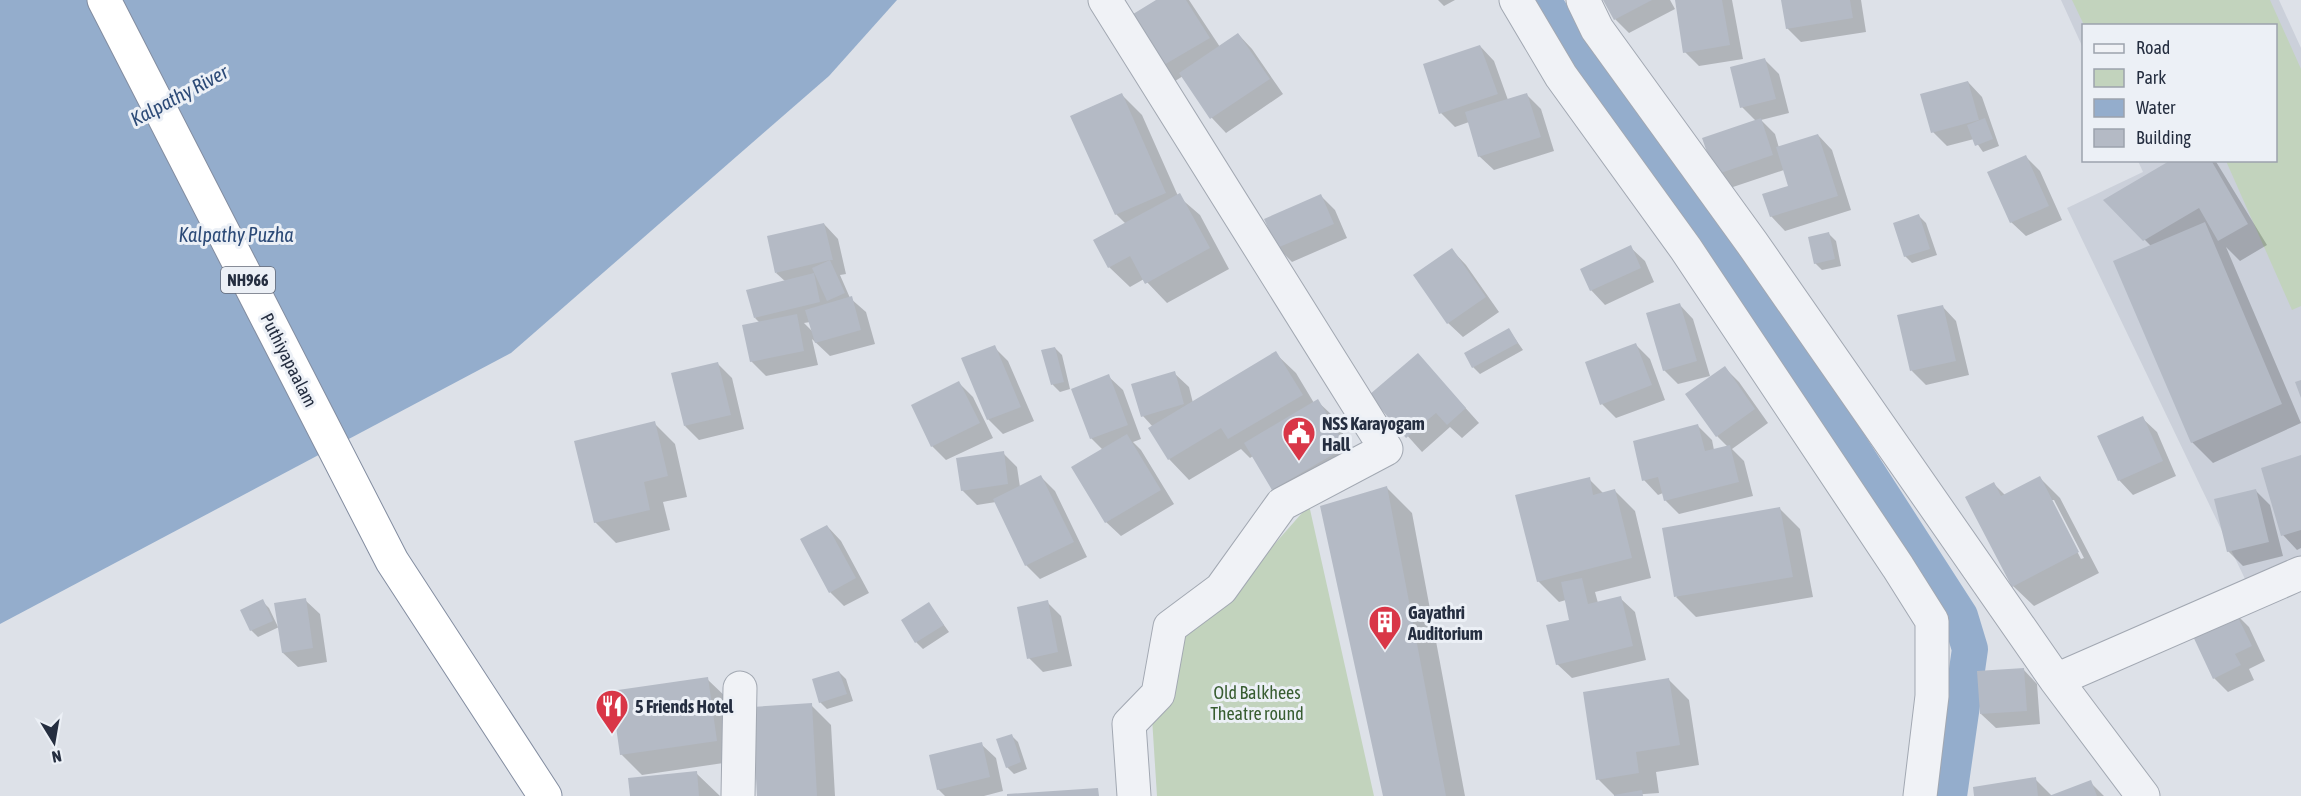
<svg xmlns="http://www.w3.org/2000/svg" width="2301" height="796" font-family="'Asap Condensed',sans-serif">
	<rect width="100%" height="100%" fill="#dde1e8"/>
	<!-- built -->
	<path fill="#cbd0da" d="M2061,0H2279L2301,48V590L2257,604L2067,208L2143,172L2138,161L2276,160V26H2084L2083,48Z"/>
	<!-- green -->
	<path fill="#c2d3bd" d="M2072,0H2270L2301,69V306L2292,310L2226,161L2276,160V26L2084,25Z
		M1309,505L1374,796H1157L1152,718L1185,627L1250,572Z"/>
	<!-- water -->
	<path fill="#94adcc" d="M0,0H897L829,76L511,353L0,624Z"/>
	<!-- shadow -->
	<path fill="#0003" fill-rule="evenodd" d="M1159,0H1189L1220,47L1238,34L1252,49L1283,94L1226,133L1212,118L1183,76L1172,83L1158,69Z
		M1438,0H1455L1444,6Z
		M1605,0H1670L1675,9L1629,33L1615,19Z
		M1676,0H1732L1743,59L1699,66L1685,52Z
		M1783,0H1861L1866,32L1801,42L1787,28Z
		M1480,46L1494,61L1508,100L1527,95L1541,109L1554,151L1494,170L1479,156L1469,122L1455,127L1441,113Z
		M1765,60L1779,74L1789,113L1761,120L1775,134L1779,148L1818,135L1832,150L1851,210L1785,231L1771,216L1790,187L1784,170L1730,188L1716,174L1756,121L1742,107Z
		M1968,82L1982,97L1999,146L1983,152L1974,139L1947,146L1933,132Z
		M1121,94L1142,115L1178,196L1200,215L1229,269L1167,303L1144,279L1130,287L1109,267L1126,224L1116,214L1072,116Z
		M2026,157L2040,171L2062,220L2026,236L2011,222Z
		M2174,160H2215L2267,245L2240,261L2226,247L2301,423L2213,463L2192,442L2151,246L2105,200Z
		M1321,196L1335,210L1347,238L1292,262L1278,248Z
		M1919,216L1926,223L1937,255L1912,263L1905,256Z
		M824,224L838,239L846,274L840,275L850,298L866,312L875,344L830,356L812,339L818,365L766,376L751,361L760,323L755,318L786,282L776,273ZM810,322L813,332L804,323Z
		M1829,234L1836,241L1841,266L1822,270L1815,263Z
		M1630,247L1645,261L1654,282L1605,305L1591,290Z
		M1452,250L1466,265L1499,312L1463,337L1448,323Z
		M1679,304L1693,319L1710,376L1678,384L1664,370Z
		M1942,306L1956,321L1969,375L1926,385L1912,371L1899,317Z
		M1509,330L1523,350L1480,374L1473,367Z
		M1636,345L1650,359L1665,400L1616,418L1602,404Z
		M994,347L1008,361L1034,421L1003,434L988,419Z
		M1055,348L1062,355L1070,389L1060,392L1053,385L1043,351Z
		M1275,353L1296,373L1314,403L1317,401L1332,415L1359,461L1287,504L1273,489L1253,456L1250,458L1241,449L1189,480L1169,459L1153,427L1143,416L1174,373L1189,387L1193,403Z
		M1418,355L1479,423L1462,438L1450,427L1422,452L1371,395Z
		M717,363L732,378L744,429L699,440L685,426Z
		M1725,368L1739,382L1768,423L1732,449L1744,461L1753,496L1679,514L1665,500L1663,493L1658,495L1644,480L1698,426L1712,440L1714,450L1728,447L1717,436Z
		M1108,376L1123,390L1141,439L1133,442L1141,450L1174,504L1121,536L1106,522L1103,450L1091,438Z
		M959,383L973,397L993,438L946,460L932,446Z
		M2142,418L2157,432L2176,476L2133,495L2119,480Z
		M654,423L675,444L687,497L663,502L670,530L616,543L595,522Z
		M1003,453L1017,467L1020,487L1041,477L1055,491L1087,557L1040,579L1026,565L996,502L977,505L962,490Z
		M2301,457V548L2297,550L2283,535Z
		M2040,478L2060,498L2099,573L2034,606L2013,586L1994,484L2005,495ZM2051,500H2054L2084,558L2081,559Z
		M1589,479L1604,494L1615,491L1635,511L1651,578L1595,592L1598,603L1620,598L1635,612L1646,660L1572,678L1557,664L1571,621L1566,600L1559,602L1538,581Z
		M1387,488L1412,513L1465,796H1384Z
		M2256,491L2270,505L2283,556L2243,566L2228,551Z
		M1780,509L1800,529L1813,597L1696,617L1676,597Z
		M827,526L841,541L869,593L844,606L830,592Z
		M305,600L320,614L327,662L298,667L283,653L279,627L258,637L251,630L262,601L269,608L278,627Z
		M1047,602L1061,616L1072,666L1043,672L1029,658Z
		M929,604L949,632L923,649L916,642Z
		M2235,613L2249,627L2265,661L2249,669L2254,680L2228,692L2214,678Z
		M2023,669L2037,684L2040,724L1996,728L1981,714Z
		M839,672L846,679L853,701L827,709L820,702Z
		M707,679L728,699L737,761L642,775L621,754Z
		M1669,680L1689,700L1699,765L1656,772L1659,793L1615,796L1598,779Z
		M811,705L831,725L835,796H758Z
		M1011,735L1018,742L1027,769L1014,774L1007,767Z
		M981,744L996,758L1003,791L984,796H945L938,789Z
		M696,773L720,796H632Z
		M2035,779L2052,796H1976Z
		M2090,782L2104,796H2053Z"/>
	<g fill="none" stroke-linecap="round" stroke-linejoin="round">
		<!-- canal -->
		<path stroke="#94adcc" stroke-width="36" d="M1543,0L1591,80L1739,273L1960,616L1970,649L1949,796"/>
	</g>
	<!-- building -->
	<path fill="#b4bac5" d="M1156,0H1186L1210,38L1157,69L1125,19Z
		M1603,0H1652L1614,20Z
		M1675,0H1722L1730,45L1683,53Z
		M1781,0H1850L1853,18L1786,29Z
		M1238,33L1270,79L1210,119L1179,73Z
		M1480,45L1498,94L1439,114L1423,64Z
		M1765,58L1776,99L1740,108L1730,67Z
		M1968,81L1979,120L1931,133L1920,94Z
		M1122,93L1166,193L1115,215L1070,116Z
		M1527,93L1541,137L1478,157L1465,112Z
		M1761,118L1773,155L1715,175L1702,138Z
		M1985,118L1993,139L1975,146L1967,125Z
		M1818,134L1838,196L1770,217L1762,194L1788,186L1776,147Z
		M2026,155L2049,206L2010,223L1987,172Z
		M2171,160H2211L2248,224L2218,241L2199,208L2143,241L2103,200Z
		M1180,193L1210,248L1145,284L1130,256L1108,268L1093,240Z
		M1321,194L1334,224L1277,248L1264,219Z
		M1919,214L1930,249L1904,257L1893,223Z
		M2205,222L2282,404L2191,443L2113,261Z
		M824,223L833,260H830L845,293L827,301L812,268L830,260L775,273L767,236Z
		M1829,232L1835,259L1814,264L1808,237Z
		M1631,245L1641,268L1590,291L1580,269Z
		M1452,248L1486,297L1447,324L1413,275Z
		M814,273L820,302L754,318L746,290Z
		M852,296L861,330L815,343L805,310Z
		M1680,303L1697,361L1663,371L1646,313Z
		M1943,305L1956,361L1910,371L1897,315Z
		M797,314L804,351L750,362L742,325Z
		M1509,328L1518,343L1472,368L1464,353Z
		M1636,343L1652,385L1600,405L1585,362Z
		M995,345L1021,407L987,420L961,358Z
		M1055,347L1064,382L1051,385L1041,350Z
		M1276,351L1303,395L1228,439L1221,428L1168,460L1148,428Z
		M1418,353L1466,408L1447,425L1436,413L1406,438L1369,395Z
		M718,362L731,415L684,426L671,373Z
		M1725,366L1755,409L1716,437L1685,394Z
		M1175,371L1184,404L1141,417L1131,384Z
		M1109,374L1128,425L1090,439L1071,389Z
		M2301,380V398L2295,382Z
		M959,381L980,423L931,447L911,405Z
		M1318,399L1346,447L1272,490L1244,443Z
		M2143,416L2163,461L2118,481L2097,436Z
		M655,421L668,476L644,482L650,510L594,523L574,441Z
		M1698,424L1705,451L1730,445L1739,482L1664,501L1658,477L1642,481L1633,441Z
		M1127,434L1161,490L1105,523L1071,467Z
		M1004,451L1008,484L961,491L956,458Z
		M2301,455V530L2281,536L2261,468Z
		M1041,475L1074,542L1025,566L993,499Z
		M2040,476L2079,552L2012,587L1965,497L1994,482L2001,496Z
		M1590,477L1593,495L1615,489L1632,558L1537,582L1515,495Z
		M1387,486L1446,796H1383L1320,506Z
		M2256,489L2269,542L2227,552L2214,499Z
		M1780,507L1793,577L1674,597L1662,528Z
		M827,525L856,578L829,593L800,539Z
		M1582,578L1588,604L1621,596L1633,646L1556,665L1546,625L1569,620L1561,582Z
		M306,598L313,648L282,653L274,603Z
		M263,599L273,621L250,631L240,610Z
		M1048,600L1058,652L1027,659L1017,607Z
		M929,602L944,625L915,643L901,620Z
		M2235,611L2252,646L2235,654L2241,665L2213,679L2191,632Z
		M2024,668L2027,711L1980,714L1977,671Z
		M839,671L847,694L819,703L812,679Z
		M708,677L717,741L620,755L611,691Z
		M1669,678L1680,745L1636,752L1639,773L1596,780L1583,692Z
		M812,703L817,796H757L752,707Z
		M1012,734L1021,762L1006,768L996,739Z
		M982,742L990,777L937,790L929,755Z
		M697,771L699,796H630L628,778Z
		M2036,777L2038,796H1974L1973,787Z
		M2091,780L2097,796H2049Z
		M1098,788L1099,796H1007V794Z
		M1642,790L1643,796H1614V795Z"/>
	<g fill="none" stroke-linecap="round" stroke-linejoin="round">
		<!-- street casing -->
		<g stroke="#a2a8b2" stroke-width="35">
			<path id="street" d="M1105,0L1386,449L1282,504L1221,589L1170,627L1158,694L1129,724L1134,796
				M1516,0L1561,76L1686,249L1898,567L1932,621V696L1920,796
				M1583,0L1597,29L1752,243L2056,680L2143,796
				M2056,680L2301,573
				M738,796L740,688"/>
		</g>
		<!-- highway casing -->
		<g stroke="#838da0" stroke-width="35">
			<path id="highway" d="M104,0L392,561L545,796"/>
		</g>
		<!-- street -->
		<use href="#street" stroke="#f0f2f6" stroke-width="33"/>
		<!-- highway -->
		<use href="#highway" stroke="#fff" stroke-width="33"/>
	</g>
	<!-- icons -->
	<defs>
		<g id="civic-pin" transform="scale(1.725)"><path d="M0 17L-7.5 6A9.5 9.5 0 1 1 7.5 6Z" fill="#d93647" stroke="#ecf0f6"/><path d="M-.6-6.5H3V-4.5H.6V-3L4-1V1h2V6H-6V1h2V-1L-.6-3ZM-1.2 2.5V6h2.4V2.5Z" fill="#fff"/></g>
		<g id="building-pin" transform="scale(1.725)"><path d="M0 17L-7.5 6A9.5 9.5 0 1 1 7.5 6Z" fill="#d93647" stroke="#ecf0f6"/><path d="M-4-6H4V6H1V3H-1V6H-4ZM-2.5-4.3h1.7v1.8h-1.7ZM.8-4.3h1.7v1.8H.8ZM-2.5-1h1.7V.8h-1.7ZM.8-1h1.7V.8H.8Z" fill="#fff"/></g>
		<g id="restaurant-pin" transform="scale(1.725)"><path d="M0 17L-7.5 6A9.5 9.5 0 1 1 7.5 6Z" fill="#d93647" stroke="#ecf0f6"/><path d="M-5-6h1v4h1v-4h1v4h1v-4h1v5L-1.5 .5V6h-2V.5L-5-1ZM5-6V6H3V1.5H1.5Q1.5-4 5-6Z" fill="#fff"/></g>
	</defs>
	<g fill-rule="evenodd">
		<use href="#civic-pin" x="1299" y="433"/>
		<use href="#building-pin" x="1385" y="622"/>
		<use href="#restaurant-pin" x="612" y="706"/>
	</g>
	<g text-anchor="middle" dominant-baseline="central" stroke-width="6" stroke-linejoin="round" paint-order="stroke">
		<!-- shield labels -->
		<rect fill="#ecf0f6" stroke="#616877" stroke-width="1.5" x="221" y="267" width="54" height="26" rx="4.5"/>
		<g font-size="16" font-weight="bold" fill="#252e40">
			<text x="248" y="280">NH966</text>
		</g>
		<!-- street labels -->
		<g font-size="18" fill="#252e40" stroke="#ecf0f6">
			<text transform="translate(289 360) rotate(63)">Puthiyapaalam</text>
		</g>
		<!-- poi labels -->
		<g font-size="18" font-weight="bold" fill="#252e40" stroke="#ecf0f6" text-anchor="start">
			<text x="1322" y="423">NSS Karayogam<tspan x="1322" dy="21">Hall</tspan></text>
			<text x="1408" y="612">Gayathri<tspan x="1408" dy="21">Auditorium</tspan></text>
			<text x="635" y="706">5 Friends Hotel</text>
		</g>
		<!-- park labels -->
		<g font-size="18" fill="#385d31" stroke="#ecf0f6">
			<text x="1257" y="692">Old Balkhees<tspan x="1257" dy="21">Theatre round</tspan></text>
		</g>
		<!-- water labels -->
		<g font-size="20" font-style="italic" fill="#2c4a77" stroke="#ecf0f6">
			<text transform="translate(179 95) rotate(-28)">Kalpathy River</text>
			<text x="236" y="234">Kalpathy Puzha</text>
		</g>
	</g>
	<!-- legend -->
	<rect x="2082" y="24" width="195" height="138" fill="#ecf0f6" stroke="#9ca2ad" stroke-width="1.5"/>
	<rect x="2094" y="44" width="30" height="9" fill="#f0f2f6" stroke="#9ca2ad" stroke-width="1.5"/>
	<text x="2136" y="54" font-size="18" fill="#252e40">Road</text>
	<rect x="2094" y="69" width="30" height="18" fill="#c2d3bd" stroke="#9ca2ad" stroke-width="1.5"/>
	<text x="2136" y="84" font-size="18" fill="#252e40">Park</text>
	<rect x="2094" y="99" width="30" height="18" fill="#94adcc" stroke="#9ca2ad" stroke-width="1.5"/>
	<text x="2136" y="114" font-size="18" fill="#252e40">Water</text>
	<rect x="2094" y="129" width="30" height="18" fill="#b4bac5" stroke="#9ca2ad" stroke-width="1.5"/>
	<text x="2136" y="144" font-size="18" fill="#252e40">Building</text>
	<!-- north arrow -->
	<g transform="translate(54 742) rotate(169)" stroke="#ecf0f6" stroke-width="4.5" paint-order="stroke">
	<path d="M0-4.5L10 22L0 15L-10 22Z" fill="#252e40"/>
	<text y="-9" font-size="16" font-weight="bold" text-anchor="middle" fill="#252e40">N</text>
	</g>
</svg>
